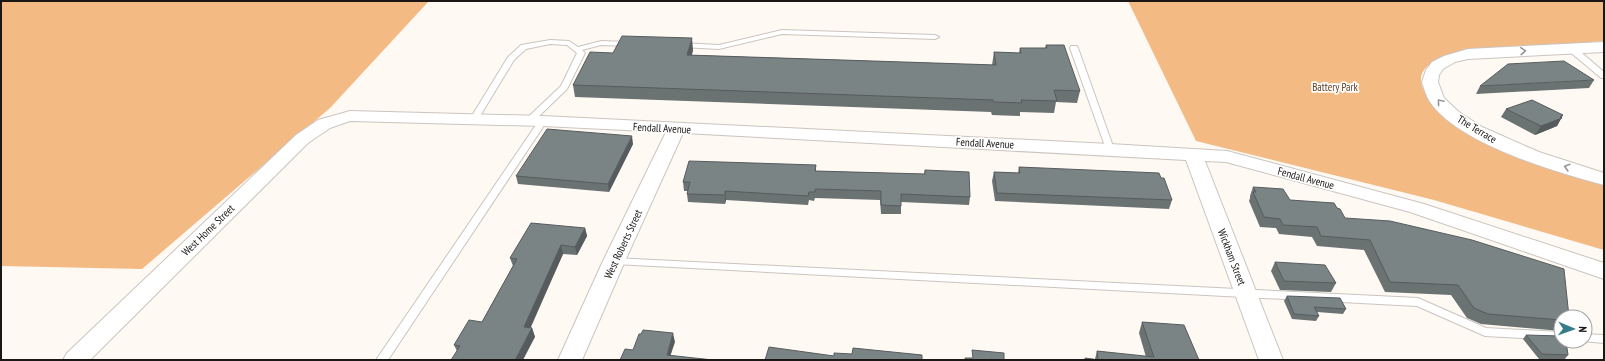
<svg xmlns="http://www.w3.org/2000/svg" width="1605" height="361" font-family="'PT Sans Narrow',sans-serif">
	<rect width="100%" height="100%" fill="#fff9f4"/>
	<!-- green -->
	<path fill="#f4ba84" d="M1,1H429L330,108L142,269L1,266Z
		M1128,1H1604V41L1465,51C1445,55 1407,66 1426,94C1430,100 1436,106 1440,111L1604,182V250L1434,200L1196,141Z"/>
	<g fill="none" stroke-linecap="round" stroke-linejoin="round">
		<!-- lane casing -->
		<g stroke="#cbc4bf" stroke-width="2">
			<path id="lane" d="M782,30L935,35L939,37L935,39L782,34L719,49L681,47L677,45L681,43L719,45Z
				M550,40L569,41L578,47L601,41L629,42L633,44L629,46L601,45L582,50L585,53L567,89L532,123H526L525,121L526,119L561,86L577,53L567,45L550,44L526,49L514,60L477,121H471L470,119L508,57L521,45Z
				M1071,46H1077L1078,48L1114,149L1113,151L1110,152L1106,149L1070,48Z
				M1569,47H1575L1604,72V78H1601L1569,51Z
				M540,119H546L547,121L388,360H376Z
				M614,258L1418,298L1486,328L1561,332V340L1485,336L1417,306L614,264L610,263L609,261L610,259Z
				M1585,334L1604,335V343L1581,341H1585Z"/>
		</g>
		<!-- street casing -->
		<g stroke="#cbc4bf" stroke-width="2">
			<path id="street" d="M1604,42V52L1468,59L1455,62L1443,69L1439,75L1438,82L1444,98L1459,112L1482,127L1539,152L1604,173V185C1555,172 1459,144 1430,102C1426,96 1424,88 1422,82L1426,70L1432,62L1444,56L1468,49Z
				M350,111L543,116L1110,144L1227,151L1424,204L1604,263V279L1410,212L1226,162L1205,161L1283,360H1259L1186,160L683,133L625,261L582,360H558L603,261L666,132L543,126L350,121L330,128L308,143L90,360H63L67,353L296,135L318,120Z"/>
		</g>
		<!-- lane -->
		<use href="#lane" fill="#fff" fill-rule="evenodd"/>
		<!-- street -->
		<use href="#street" fill="#fff" fill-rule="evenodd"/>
	</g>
	<!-- wall -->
	<path fill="#6a7272" d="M1046,45L1080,91L1077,103L1056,102L1054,113L1020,112V116L992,115L991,112L575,97L573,85L613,53L693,50L692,55L992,65L994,52L1019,53L1020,48H1045Z
		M1594,80L1589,88L1476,94L1480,86Z
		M1506,109L1563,115L1557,126L1535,135L1501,117Z
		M633,144L609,192L518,184L516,176Z
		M816,165V171L924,174L925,170L970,197L969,205L901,202V214H881L880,200L815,198L814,201L809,200L808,205L726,200L725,204L688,202L687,194L688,191H684L683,182Z
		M1019,167L1161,178L1172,200L1169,209L995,201L992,181L994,172L1018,173Z
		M1253,187L1290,200L1337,208L1345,218L1561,317V331L1481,324L1467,318L1451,295L1385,292L1364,250L1317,246L1312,237L1279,234L1276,228L1260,227L1249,201L1250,198V196Z
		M585,228L587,236L577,255L563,254L530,327L532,328L535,337L457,351L454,345L482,322L513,266L510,258Z
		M1275,262L1336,283L1331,292L1280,290L1271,271Z
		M1287,296L1346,309L1343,314L1317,312L1319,316L1316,321L1292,319L1284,301Z
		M1142,322L1199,360H1085V358L1095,359L1097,351L1146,357L1139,333Z
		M1526,335L1568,355L1564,360L1539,359L1523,339Z"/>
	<!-- shaded-wall -->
	<path fill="#565c5d" d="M692,38L693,50L688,67L687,55Z
		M1563,115L1557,126L1535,135L1541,126Z
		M632,136L633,144L609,192L608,184Z
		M725,191L726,200L725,204Z
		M585,228L587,236L577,255L575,247Z
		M561,245L563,254L527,336L524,327Z
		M532,328L535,337L523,360H515Z
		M673,333L675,342L669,360L667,355Z"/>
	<!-- building -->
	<path fill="#7b8485" stroke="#565c5d" d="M622,36L692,38L687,55L996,65L994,52L1021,53L1020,48H1047L1046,45H1064L1080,91L1054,90L1057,101L1021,100L1022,103L994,102L993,100L573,85L590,52L613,53Z
		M1564,61L1594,80L1480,86L1508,64Z
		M1532,100L1563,115L1560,117L1562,118L1541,126L1506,109Z
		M547,129L632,136L608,184L516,176Z
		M689,161L816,165L815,171L925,174V170L969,172L970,197L901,194V206L881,205V191L815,189V192H809L808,196L725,191V195L687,194L690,182H683Z
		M1019,167L1159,173L1161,178H1164L1172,200L997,193L994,172L1020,173Z
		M1253,187L1283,189L1290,200L1334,203L1337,208L1340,209L1345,218L1390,221L1472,240L1564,269L1569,317H1561V320L1488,314L1474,308L1458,285L1390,282L1370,240L1321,236L1317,227L1283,225L1280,219L1264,217L1253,192H1256Z
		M531,223L585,228L575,247L561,245L524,327L532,328L515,360H451L460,346L454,345L469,320L482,322L517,259L510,258Z
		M1275,262L1325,265L1336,283L1284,281Z
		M1287,296L1340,298L1346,309L1314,307L1319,316L1294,314Z
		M1142,322L1184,325L1199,360H1085V358L1098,360L1097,351L1154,357Z
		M643,330L673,333L667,355L713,360H620L625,349L633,350L639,334H641Z
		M1526,335L1561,336V341H1566L1568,355L1542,354Z
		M769,347L834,356V353L852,354L853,348L922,355V360H765Z
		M972,350L1004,353V360H965V358H973Z"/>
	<!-- one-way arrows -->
	<defs><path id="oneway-chevron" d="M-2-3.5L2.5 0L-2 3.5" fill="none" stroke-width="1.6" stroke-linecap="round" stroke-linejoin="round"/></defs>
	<g stroke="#989796">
		<use href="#oneway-chevron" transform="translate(1523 51) rotate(-3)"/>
		<use href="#oneway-chevron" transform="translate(1440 102) rotate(-130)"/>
		<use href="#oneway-chevron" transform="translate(1567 167) rotate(-163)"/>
	</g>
	<g text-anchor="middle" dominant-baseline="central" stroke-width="3.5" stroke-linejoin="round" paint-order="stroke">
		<!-- park labels -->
		<g font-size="11" fill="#5f4021" stroke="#fff">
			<text x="1335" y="87">Battery Park</text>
		</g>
		<!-- street labels -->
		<g font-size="11" fill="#1a1715" stroke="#fff">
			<text transform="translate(662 128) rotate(3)">Fendall Avenue</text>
			<text transform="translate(1477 129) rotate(31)">The Terrace</text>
			<text transform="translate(985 143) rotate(3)">Fendall Avenue</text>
			<text transform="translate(1306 178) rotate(15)">Fendall Avenue</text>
			<text transform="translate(208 230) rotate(-44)">West Home Street</text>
			<text transform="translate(623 244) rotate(-65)">West Roberts Street</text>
			<text transform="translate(1232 257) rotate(69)">Wickham Street</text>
		</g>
	</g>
	<!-- border -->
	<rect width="1605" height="361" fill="none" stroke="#1a1715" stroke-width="4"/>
	<!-- north arrow -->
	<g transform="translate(1573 329) rotate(92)"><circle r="19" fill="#ffffff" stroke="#a3a2a1"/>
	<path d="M0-3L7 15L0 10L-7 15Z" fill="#367d88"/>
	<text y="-6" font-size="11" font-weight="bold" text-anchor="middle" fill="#1a1715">N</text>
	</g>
</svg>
